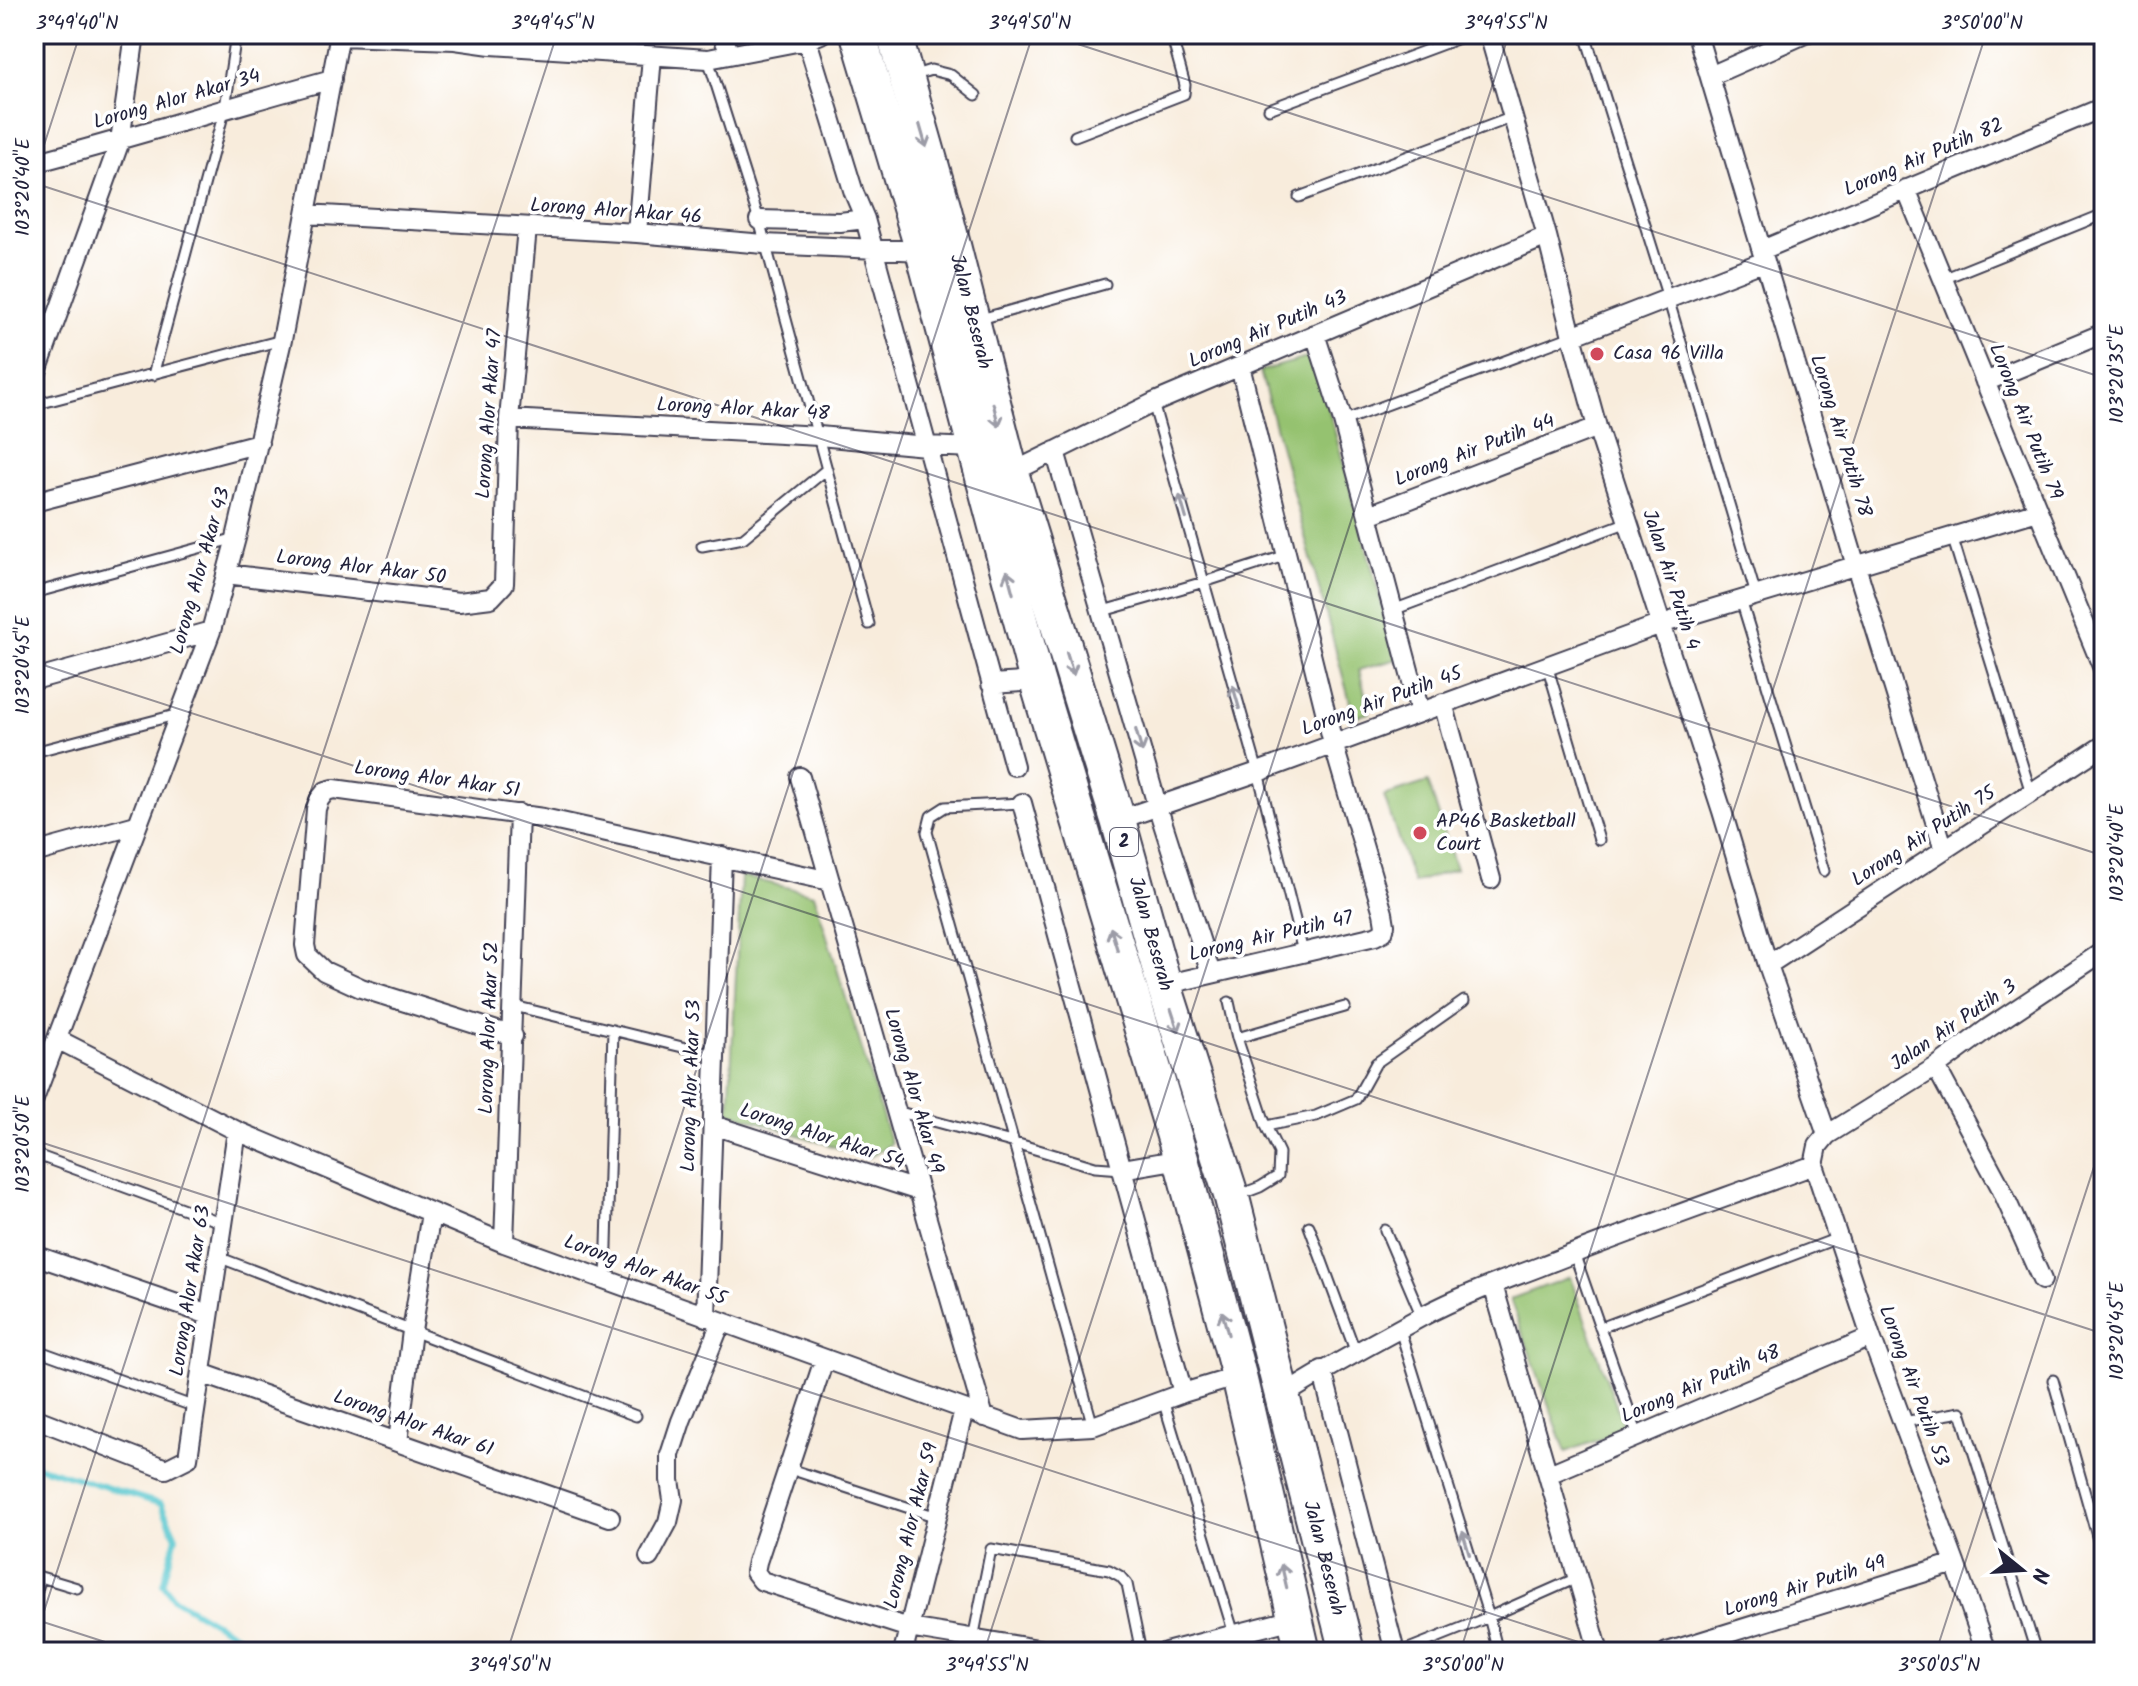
<svg xmlns="http://www.w3.org/2000/svg" width="2138" height="1686" font-family="Kalam,sans-serif">
	<rect width="100%" height="100%" fill="#fff"/>
	<filter id="ink" filterUnits="userSpaceOnUse"><feTurbulence type="fractalNoise" baseFrequency=".0125" numOctaves="2"/><feDisplacementMap in="SourceGraphic" scale="16" xChannelSelector="R" yChannelSelector="G"/><feConvolveMatrix kernelMatrix="1 2 1 2 8 2 1 2 1" color-interpolation-filters="sRGB"/></filter>
	<filter id="wash" filterUnits="userSpaceOnUse"><feTurbulence type="fractalNoise" baseFrequency=".006" numOctaves="4" result="noise"/><feDisplacementMap in="SourceGraphic" scale="32" xChannelSelector="R" yChannelSelector="G"/><feGaussianBlur stdDeviation="1.8" result="paint"/><feColorMatrix in="noise" values="0 0 0 0 0 0 0 0 0 0 0 0 0 0 0 0 0 1.4 0 .05"/><feComposite in="paint" operator="in"/></filter>
	<g filter="url(#wash)">
		<rect width="100%" height="100%" fill="#f8ecdc"/>
		<!-- green -->
		<path fill="#95c270" stroke="#5c7256" stroke-width="2" d="M1314,356L1397,659L1359,670L1370,713L1354,717L1260,371Z
			M1428,782L1456,869L1413,883L1384,796Z
			M741,876L814,894L891,1144L868,1158L729,1112Z
			M1570,1277L1625,1430L1566,1452L1510,1299Z"/>
		<g fill="none" stroke-linecap="round" stroke-linejoin="round">
			<!-- stream -->
			<path stroke="#5ac7cf" stroke-width="6" d="M34,1465L161,1504L176,1537L163,1584L174,1599L265,1652"/>
		</g>
	</g>
	<g filter="url(#ink)">
		<g fill="none" stroke-linecap="round" stroke-linejoin="round">
			<!-- lane casing -->
			<g stroke="#424053" stroke-width="13">
				<path id="lane" d="M1585,34L1668,298L1756,595
					M708,59L759,220L869,624
					M912,76L931,70L951,75L976,95
					M1269,109L1470,34
					M1075,136L1184,94L1185,85L1171,34
					M1299,197L1513,117
					M1943,279L2104,214
					M977,320L1105,284
					M153,375L225,108L236,34
					M1153,403L1258,772L1303,952
					M34,405L282,340
					M1343,421L1572,336
					M1952,536L2031,793
					M702,546L743,538L827,469
					M34,593L236,538
					M1741,600L1824,871
					M1393,610L1628,522
					M1103,611L1204,582L1287,555
					M1547,665L1599,840
					M34,752L179,714
					M1022,803L945,807L931,816L927,832L1093,1426
					M1229,1002L1237,1038
					M514,1006L715,1055
					M896,1111L1015,1143L1095,1167L1122,1169
					M1266,1126L1237,1038L1345,1007
					M34,1154L223,1223
					M1239,1195L1260,1187L1278,1176L1279,1153L1266,1126L1316,1116L1356,1099L1376,1063L1464,1001
					M1309,1226L1356,1353
					M1385,1230L1422,1317
					M1574,1253L1638,1436
					M218,1257L636,1416
					M606,1281L613,1030
					M1600,1328L1838,1238
					M1400,1330L1489,1617L1498,1652
					M34,1349L195,1407
					M2053,1380L2104,1561
					M1163,1400L1234,1634
					M1903,1422L1961,1412L2036,1652
					M787,1468L937,1517
					M34,1575L77,1588
					M34,1600L41,1577
					M973,1639L991,1549L1109,1570L1120,1576L1127,1584L1141,1652
					M1401,1652L1489,1617L1579,1577"/>
			</g>
			<!-- street casing -->
			<g stroke="#424053" stroke-width="22">
				<path id="street" d="M722,34L730,54
					M1489,34L1547,236L1572,336L1597,427L1722,811L1768,965L1827,1135
					M1697,34L1856,566L1944,850
					M339,36L455,40L491,45L708,59L807,40L821,34
					M807,40L854,193L865,219L1014,766
					M1710,76L1805,34
					M34,163C134,137 232,106 332,79
					M1906,189L2104,671
					M306,214L637,233L764,244L923,251
					M759,220L840,222L865,219
					M637,233L652,56
					M1762,250L2104,107
					M1315,334L1343,421L1420,712
					M1572,336L1765,261
					M34,380L120,141L135,34
					M1985,382L2104,333
					M509,419L819,436L926,446L975,448
					M1055,451L1157,805L1211,974
					M1011,473L1153,403L1547,236
					M34,502L259,443
					M1369,515L1597,427
					M226,574L459,602L491,598L504,584L509,419L527,228
					M34,680L211,631
					M991,684L1037,681
					M1443,703L1491,879
					M800,777L984,1417
					M1022,803L1183,1393
					M1118,820L1258,772L1661,624L2038,511
					M34,853L136,825
					M1768,965L2104,745
					M1164,985L1375,936L1383,932L1385,925L1383,913L1333,743L1240,366
					M513,1036L361,988L324,971L307,955L305,945L316,809L319,800L326,791L334,789L543,818L830,881
					M57,1039L237,1131L504,1243L1022,1430L1093,1426L1183,1393L1239,1376
					M1936,1067L2000,1186L2042,1280
					M34,1099L211,631L236,538L282,340L340,34
					M713,1125L919,1191
					M1122,1169L1181,1159
					M504,1243L519,814
					M34,1255L209,1315
					M1493,1285L1599,1652
					M706,1317L722,856
					M824,1360L757,1562L755,1572L762,1581L909,1628L1056,1652
					M1322,1370L1395,1652
					M201,1373L610,1517
					M1283,1396C1327,1367 1374,1343 1421,1317C1458,1297 1499,1282 1539,1267C1629,1231 1722,1199 1814,1165
					M34,1418L166,1469L188,1458L237,1131
					M398,1442L412,1331L431,1213
					M1549,1474L1871,1337
					M649,1557L668,1522L673,1500L670,1480V1455L681,1421L721,1322
					M903,1652L964,1410
					M1166,1652L1294,1619
					M1667,1652L1955,1563
					M1986,1652L1955,1563L1871,1337L1814,1165L1818,1146L1827,1135L1936,1067L1987,1029L2104,951"/>
			</g>
			<!-- highway casing -->
			<g stroke="#424053" stroke-width="38">
				<g id="highway">
					<path d="M858,34L923,251L1037,681L1181,1159L1239,1376L1303,1652"/>
					<path id="s1" d="M894,34L944,210L1011,473L1118,820L1164,985L1232,1198L1347,1652"/>
				</g>
			</g>
			<!-- lane -->
			<use href="#lane" stroke="#fff" stroke-width="9"/>
			<!-- street -->
			<use href="#street" stroke="#fff" stroke-width="18"/>
			<!-- highway -->
			<use href="#highway" stroke="#fff" stroke-width="34"/>
		</g>
		<!-- one-way arrows -->
		<defs><path id="oneway-shaft" d="M-6 0H5M1.5-3L5.5 0L1.5 3" fill="none" stroke-width="1.6" stroke-linecap="round" stroke-linejoin="round" transform="scale(2)"/></defs>
		<g stroke="#9c9ca7">
			<use href="#oneway-shaft" transform="translate(923 136) rotate(74)"/>
			<use href="#oneway-shaft" transform="translate(996 415) rotate(76)"/>
			<use href="#oneway-shaft" transform="translate(1183 507) rotate(-106)"/>
			<use href="#oneway-shaft" transform="translate(1010 582) rotate(-105)"/>
			<use href="#oneway-shaft" transform="translate(1070 664) rotate(73)"/>
			<use href="#oneway-shaft" transform="translate(1236 697) rotate(-106)"/>
			<use href="#oneway-shaft" transform="translate(1139 741) rotate(74)"/>
			<use href="#oneway-shaft" transform="translate(1114 939) rotate(-107)"/>
			<use href="#oneway-shaft" transform="translate(1175 1021) rotate(72)"/>
			<use href="#oneway-shaft" transform="translate(1225 1323) rotate(-105)"/>
			<use href="#oneway-shaft" transform="translate(1466 1543) rotate(-107)"/>
			<use href="#oneway-shaft" transform="translate(1284 1576) rotate(-103)"/>
		</g>
	</g>
	<!-- ticks -->
	<path fill="none" stroke="#22223b" stroke-width="2" stroke-opacity="0.45" d="M1047,34L2104,378M34,176L80,34M34,183L2104,856M34,662L2104,1334M34,1140L1609,1652M34,1619L136,1652M34,1642L557,34M507,1652L1033,34M984,1652L1509,34M1460,1652L1986,34M1936,1652L2104,1136"/>
	<!-- markers -->
	<g fill="#d1495b" stroke="#fff" stroke-width="3">
		<circle cx="1597" cy="354" r="8"/>
		<circle cx="1420" cy="833" r="8"/>
	</g>
	<g text-anchor="middle" dominant-baseline="central" stroke-width="7" stroke-linejoin="round" paint-order="stroke">
		<!-- shield labels -->
		<rect fill="#fff" stroke="#646476" stroke-width="2" x="1110" y="828" width="28" height="28" rx="6"/>
		<g font-size="18" font-weight="bold" fill="#22223b">
			<text x="1124" y="842">2</text>
		</g>
		<!-- street labels -->
		<g font-size="20" fill="#22223b" stroke="#fff">
			<text transform="translate(177 100) rotate(-16)">Lorong Alor Akar 34</text>
			<text transform="translate(1924 158) rotate(-23)">Lorong Air Putih 82</text>
			<text transform="translate(616 212) rotate(4)">Lorong Alor Akar 46</text>
			<text stroke="none"><textPath href="#s1" startOffset="288">Jalan Beserah</textPath></text>
			<text transform="translate(1268 330) rotate(-23)">Lorong Air Putih 43</text>
			<text transform="translate(743 410) rotate(3)">Lorong Alor Akar 48</text>
			<text transform="translate(490 414) rotate(-86)">Lorong Alor Akar 47</text>
			<text transform="translate(2025 422) rotate(68)">Lorong Air Putih 79</text>
			<text transform="translate(1840 436) rotate(73)">Lorong Air Putih 78</text>
			<text transform="translate(1475 451) rotate(-21)">Lorong Air Putih 44</text>
			<text transform="translate(361 568) rotate(7)">Lorong Alor Akar 50</text>
			<text transform="translate(201 571) rotate(-74)">Lorong Alor Akar 43</text>
			<text transform="translate(1670 580) rotate(72)">Jalan Air Putih 4</text>
			<text transform="translate(1382 702) rotate(-20)">Lorong Air Putih 45</text>
			<text transform="translate(437 780) rotate(8)">Lorong Alor Akar 51</text>
			<text transform="translate(1924 837) rotate(-33)">Lorong Air Putih 75</text>
			<text stroke="none"><textPath href="#s1" startOffset="936">Jalan Beserah</textPath></text>
			<text transform="translate(1271 937) rotate(-13)">Lorong Air Putih 47</text>
			<text transform="translate(1954 1026) rotate(-34)">Jalan Air Putih 3</text>
			<text transform="translate(490 1028) rotate(-88)">Lorong Alor Akar 52</text>
			<text transform="translate(692 1086) rotate(-88)">Lorong Alor Akar 53</text>
			<text transform="translate(913 1091) rotate(74)">Lorong Alor Akar 49</text>
			<text transform="translate(822 1137) rotate(18)">Lorong Alor Akar 54</text>
			<text transform="translate(645 1271) rotate(20)">Lorong Alor Akar 55</text>
			<text transform="translate(191 1291) rotate(-81)">Lorong Alor Akar 63</text>
			<text transform="translate(1701 1385) rotate(-23)">Lorong Air Putih 48</text>
			<text transform="translate(1913 1386) rotate(70)">Lorong Air Putih 53</text>
			<text transform="translate(413 1424) rotate(19)">Lorong Alor Akar 61</text>
			<text transform="translate(912 1526) rotate(-76)">Lorong Alor Akar 59</text>
			<text stroke="none"><textPath href="#s1" startOffset="1584">Jalan Beserah</textPath></text>
			<text transform="translate(1805 1587) rotate(-17)">Lorong Air Putih 49</text>
		</g>
		<!-- poi labels -->
		<g font-size="20" fill="#22223b" stroke="#fff" text-anchor="start">
			<text x="1613" y="354">Casa 96 Villa</text>
			<text x="1436" y="822">AP46 Basketball<tspan x="1436" dy="23">Court</tspan></text>
		</g>
	</g>
	<!-- margin -->
	<rect width="2138" height="1686" fill="none" stroke="#fff" stroke-width="88"/>
	<!-- north arrow -->
	<g transform="translate(2022 1570) rotate(108)" stroke="#ffffff" stroke-width="6" paint-order="stroke">
	<path d="M0-6L14 30L0 20L-14 30Z" fill="#22223b"/>
	<text y="-12" font-size="22" font-weight="bold" text-anchor="middle" fill="#22223b">N</text>
	</g>
	<rect x="44" y="44" width="2050" height="1598" fill="none" stroke="#22223b" stroke-width="3"/>
	<g font-size="20" text-anchor="middle" fill="#22223b">
		<text x="77" y="29">3°49'40"N</text>
		<text x="553" y="29">3°49'45"N</text>
		<text x="1030" y="29">3°49'50"N</text>
		<text x="1506" y="29">3°49'55"N</text>
		<text x="1982" y="29">3°50'00"N</text>
		<text transform="translate(22 187) rotate(-90)" y="7">103°20'40"E</text>
		<text transform="translate(2116 374) rotate(-90)" y="7">103°20'35"E</text>
		<text transform="translate(22 665) rotate(-90)" y="7">103°20'45"E</text>
		<text transform="translate(2116 853) rotate(-90)" y="7">103°20'40"E</text>
		<text transform="translate(22 1144) rotate(-90)" y="7">103°20'50"E</text>
		<text transform="translate(2116 1331) rotate(-90)" y="7">103°20'45"E</text>
		<text x="510" y="1671">3°49'50"N</text>
		<text x="987" y="1671">3°49'55"N</text>
		<text x="1463" y="1671">3°50'00"N</text>
		<text x="1939" y="1671">3°50'05"N</text>
	</g>
</svg>
